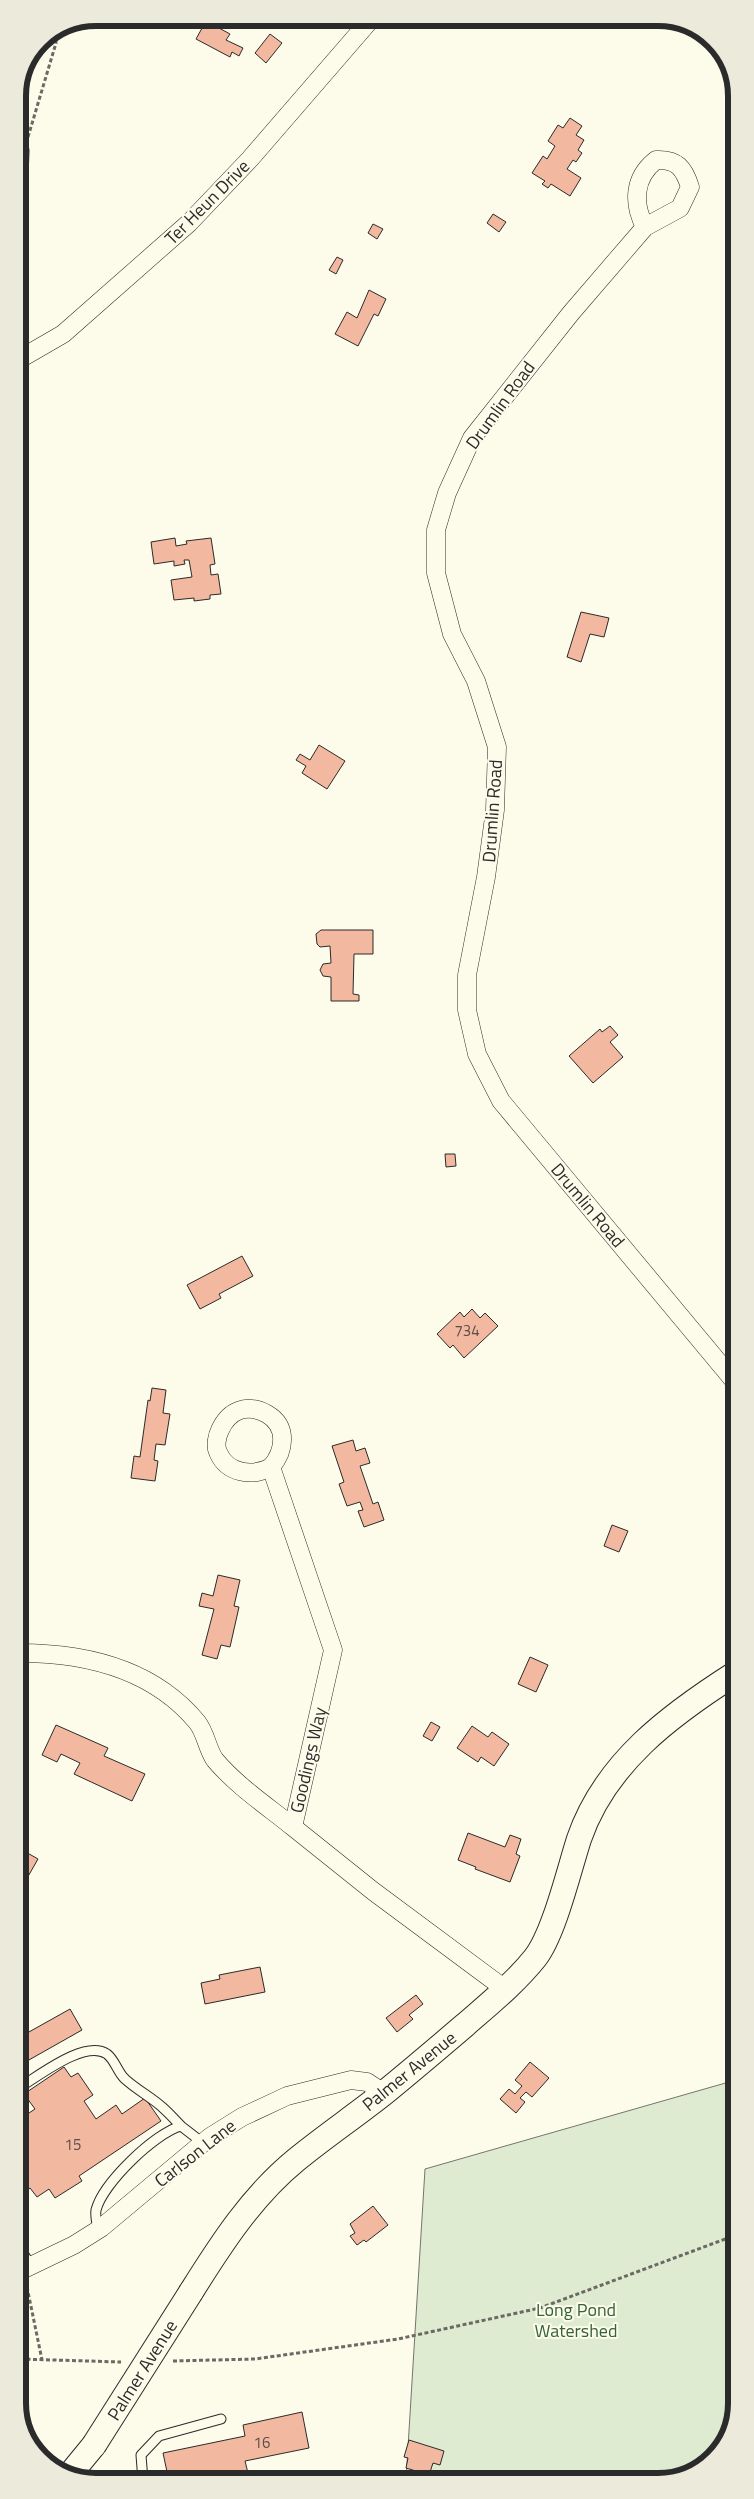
<svg xmlns="http://www.w3.org/2000/svg" width="754" height="2499" font-family="'Titillium Web',sans-serif">
	<rect width="100%" height="100%" fill="#fdfbea"/>
	<!-- green -->
	<path fill="#deebd1" stroke="#74746e" d="M736,2080V2403L720,2451L678,2479L406,2480L425,2169Z"/>
	<!-- building -->
	<path fill="#f2b8a0" stroke="#2b2b2b" d="M206,21L230,34L226,40L243,48L239,56L232,52L230,57L196,39Z
		M270,34L282,43L266,63L255,53Z
		M570,118L582,126L576,135L584,140L578,150L582,153L576,162L573,160L567,169L581,178L570,196L551,184L548,188L542,184L545,181L532,173L543,156L547,159L555,146L548,141L558,125L563,128Z
		M493,214L506,222L499,232L487,223Z
		M373,224L383,229L377,239L368,233Z
		M337,257L343,260L336,274L329,270Z
		M369,290L386,299L378,316L374,314L358,346L335,334L347,312L357,318Z
		M175,538L176,546L187,544L186,541L211,538L215,564L210,565L211,575L218,574L221,594L210,595V599L194,601V598L174,600L171,580L192,577L189,560H184L185,564L174,566V561L154,564L151,542Z
		M581,612L609,618L604,637L590,634L581,662L567,657Z
		M319,745L345,761L327,789L302,773L306,766L296,760L300,754L310,760Z
		M321,930H373V954H354L353,994L359,995V1001H331V977L323,976L320,970L323,964L331,963L330,946L320,947L317,944L316,934Z
		M610,1026L618,1035L610,1042L623,1057L593,1083L569,1056L600,1029L602,1032Z
		M445,1154H455L456,1166L446,1167Z
		M242,1256L253,1276L219,1294L221,1298L200,1309L187,1285Z
		M472,1309L480,1318L485,1313L498,1326L464,1358L453,1345L450,1348L437,1334L460,1312L464,1317Z
		M152,1388L166,1390L163,1413L170,1414L165,1445L156,1444L154,1460L158,1461L155,1481L131,1478L134,1456L140,1457L148,1400L150,1401Z
		M353,1440L356,1451L365,1448L370,1463L360,1466L373,1504L378,1502L384,1520L364,1527L358,1511L363,1510L360,1502L347,1506L339,1484L344,1482L332,1446Z
		M612,1525L628,1531L619,1552L604,1546Z
		M218,1575L240,1580L234,1606L239,1607L230,1647L221,1645L217,1659L202,1655L214,1609L199,1606L202,1593L213,1596Z
		M530,1657L548,1665L536,1692L518,1684Z
		M431,1722L440,1727L432,1741L423,1736Z
		M56,1725L108,1748L104,1756L145,1774L132,1801L74,1774L80,1763L61,1754L57,1762L42,1755Z
		M472,1726L488,1737L492,1732L509,1744L494,1766L481,1757L478,1762L457,1748Z
		M468,1833L505,1847L510,1835L521,1839L516,1854L520,1856L510,1882L475,1869L476,1867L458,1860Z
		M24,1851L38,1859L22,1887L20,1886L19,1856Z
		M260,1967L265,1992L205,2004L201,1983L220,1979L219,1975Z
		M416,1995L423,2004L409,2015L413,2019L397,2032L386,2018Z
		M70,2009L82,2030L20,2065V2037Z
		M530,2062L549,2078L532,2097L526,2092L520,2098L525,2102L516,2113L500,2099L509,2089L515,2094L522,2086L515,2080Z
		M64,2067L71,2077L78,2073L93,2095L84,2101L96,2119L116,2105L122,2114L145,2098L161,2121L79,2176L82,2181L55,2198L49,2189L37,2197L30,2188L24,2192L20,2187V2172L22,2170L20,2167V2119L35,2109L24,2094Z
		M373,2206L388,2225L366,2242L364,2240L357,2245L350,2236L355,2233L350,2224Z
		M302,2412L309,2448L245,2461L248,2473L212,2481H169L163,2453L245,2436L243,2425Z
		M409,2440L444,2451L440,2465L433,2463L429,2475L406,2468L408,2458L404,2457Z"/>
	<g fill="none" stroke-linecap="round" stroke-linejoin="round">
		<!-- lane casing -->
		<g stroke="#2b2b2b" stroke-width="11">
			<path id="lane" d="M18,226L22,208L24,150
				M20,2087C39,2076 85,2039 107,2054C115,2060 118,2073 125,2079C137,2090 151,2097 162,2107C169,2113 175,2120 181,2126
				M98,2229C97,2224 95,2216 96,2210C103,2183 155,2133 181,2126L203,2143
				M20,2248L31,2266
				M143,2481L141,2455L159,2436L221,2419"/>
		</g>
		<!-- street casing -->
		<g stroke="#2b2b2b" stroke-width="19">
			<path id="street" d="M656,160C677,159 684,168 690,187L680,208L645,227C633,204 633,178 656,160Z
				M645,227L571,313L472,438L447,493L436,530V573L452,634L476,681L497,747L495,810L486,877L467,975V1010L477,1054L501,1101L735,1382
				M18,360L63,334L189,223L250,159L372,18
				M271,1467C285,1451 288,1426 267,1414C247,1403 229,1410 220,1430C217,1436 215,1446 218,1452C227,1474 253,1477 271,1467L333,1650L293,1827L373,1891L505,1989
				M19,1653C86,1653 153,1669 197,1722C206,1733 207,1749 215,1760C237,1786 267,1806 293,1827
				M20,2271L74,2245L101,2228L210,2137L242,2117L287,2096L351,2080L367,2082L384,2093"/>
		</g>
		<!-- secondary casing -->
		<g stroke="#2b2b2b" stroke-width="26">
			<path id="secondary" d="M191,2292C221,2244 252,2196 296,2160C324,2137 355,2116 384,2093C411,2071 438,2048 465,2025C489,2004 515,1983 535,1958C554,1934 569,1870 579,1839C605,1763 670,1715 736,1673
				M71,2473L94,2445"/>
		</g>
		<!-- path -->
		<path stroke="#6a6964" stroke-width="3" stroke-dasharray="4 2.5" stroke-linecap="butt" d="M28,137L56,43L55,35
			M27,2287L42,2360
			M20,2359L121,2362
			M173,2361L255,2359L398,2339L540,2308L736,2235"/>
		<!-- lane -->
		<use href="#lane" stroke="#fdfbea" stroke-width="9"/>
		<!-- street -->
		<use href="#street" stroke="#fdfbea" stroke-width="18"/>
		<!-- secondary -->
		<use href="#secondary" stroke="#fdfbea" stroke-width="24"/>
		<!-- secondary-bridge casing -->
		<g stroke="#2b2b2b" stroke-width="26" stroke-linecap="butt">
			<path id="secondary-bridge" d="M94,2445L191,2292"/>
		</g>
		<!-- secondary-bridge -->
		<use href="#secondary-bridge" stroke="#fdfbea" stroke-width="24"/>
	</g>
	<g text-anchor="middle" dominant-baseline="central" stroke-width="4" stroke-linejoin="round" paint-order="stroke">
		<!-- number labels -->
		<g font-size="15" fill="#5d4e48">
			<text x="467" y="1330">734</text>
			<text x="73" y="2144">15</text>
			<text x="262" y="2442">16</text>
		</g>
		<!-- street labels -->
		<g font-size="18" fill="#2b2b2b" stroke="#fdfbea">
			<text transform="translate(207 202) rotate(-45)">Ter Heun Drive</text>
			<text transform="translate(500 405) rotate(-54)">Drumlin Road</text>
			<text transform="translate(492 811) rotate(-86)">Drumlin Road</text>
			<text transform="translate(588 1205) rotate(50)">Drumlin Road</text>
			<text transform="translate(308 1760) rotate(-77)">Goodings Way</text>
			<text transform="translate(409 2071) rotate(-39)">Palmer Avenue</text>
			<text transform="translate(195 2153) rotate(-38)">Carlson Lane</text>
			<text transform="translate(142 2370) rotate(-58)">Palmer Avenue</text>
		</g>
		<!-- park labels -->
		<g font-size="18" fill="#34623c" stroke="#fdfbea">
			<text x="576" y="2309">Long Pond<tspan x="576" dy="21">Watershed</tspan></text>
		</g>
	</g>
	<!-- crop -->
	<path d="M0 0H754V2499H0ZM96 26H658A70 70 0 0 1 728 96V2403A70 70 0 0 1 658 2473H96A70 70 0 0 1 26 2403V96A70 70 0 0 1 96 26Z" fill="#eceadb" fill-rule="evenodd"/>
	<path fill="none" stroke="#2b2b2b" stroke-width="6" d="M96 26H658A70 70 0 0 1 728 96V2403A70 70 0 0 1 658 2473H96A70 70 0 0 1 26 2403V96A70 70 0 0 1 96 26Z"/>
</svg>
